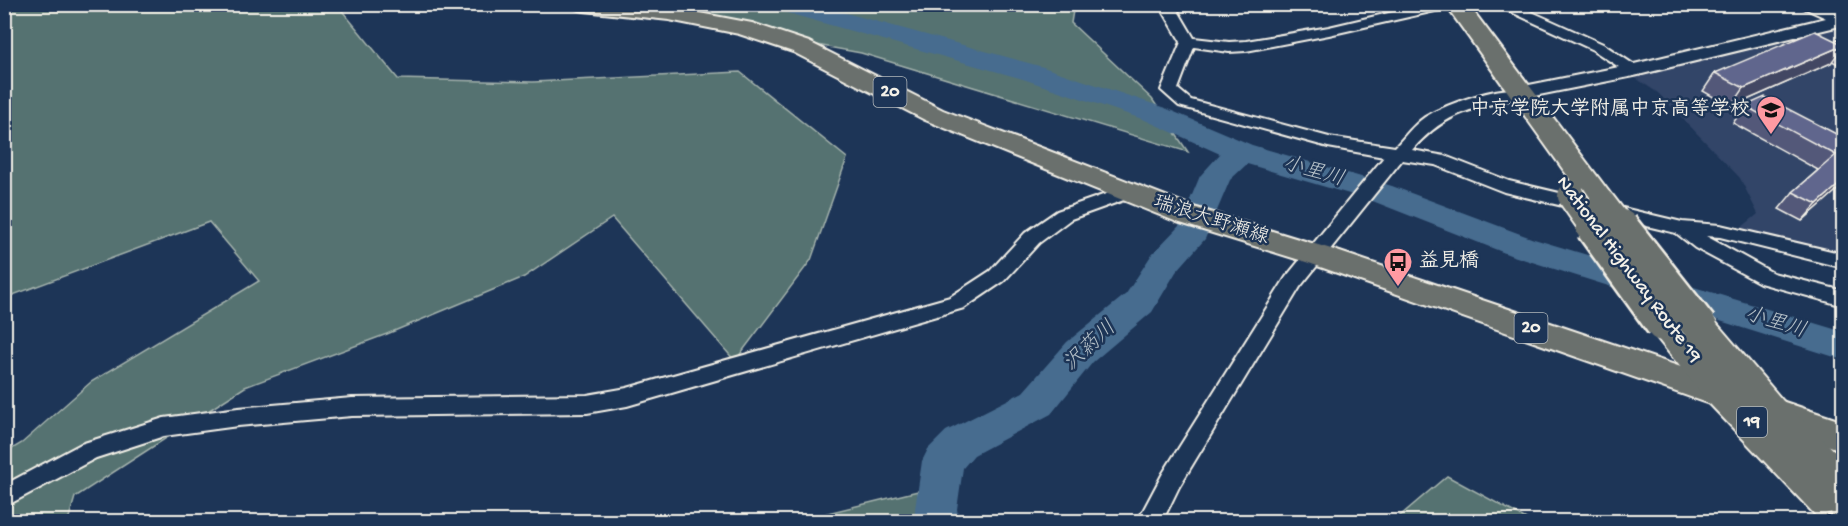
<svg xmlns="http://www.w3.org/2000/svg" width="1848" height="526" font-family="'Gochi Hand','Klee One',sans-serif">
	<rect width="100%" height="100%" fill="#1d3557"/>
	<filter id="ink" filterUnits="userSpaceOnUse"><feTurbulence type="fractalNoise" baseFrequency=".0167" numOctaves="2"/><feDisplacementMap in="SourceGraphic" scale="12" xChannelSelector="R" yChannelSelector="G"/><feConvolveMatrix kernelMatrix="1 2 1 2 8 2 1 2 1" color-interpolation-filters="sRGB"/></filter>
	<g filter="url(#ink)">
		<!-- built -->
		<path fill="#314467" d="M1843,23V256L1737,231L1758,214L1740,178L1658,93L1631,75Z"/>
		<!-- green -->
		<path fill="#547271" stroke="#a4b2ac" stroke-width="1.5" d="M323,4L339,7L398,79L533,82L740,72L847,158L811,260L735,361L612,218L524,277L387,334L245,387L75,497L68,521H5V453L22,443L91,382L259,281L209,222L5,298V5Z
			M598,5H1074L1071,23L1152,99L1188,152L861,53Z
			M1447,476L1530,521H1394Z
			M918,491V521H795Z"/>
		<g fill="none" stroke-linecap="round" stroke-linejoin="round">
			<!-- river -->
			<path fill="#476c8f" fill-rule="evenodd" d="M770,4H813L1043,67L1165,108L1252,145L1392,186L1534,239L1844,332V360L1510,255L1370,200L1247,164L1230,180L1205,239L1176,272L1152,312L1093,362L1051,414L974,455L963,468L957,509L959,522H915V509L922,461L928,449L946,431L1023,392L1067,342L1126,294L1152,254L1179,226L1200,176L1220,154L1145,120L1023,79L773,9Z"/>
			<!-- minor casing -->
			<g stroke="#f4f1e8" stroke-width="4">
				<path id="minor" d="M1159,4H1174L1194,38L1229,42L1246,41L1329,27L1427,4H1441L1442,7L1440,10L1435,11L1329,35L1246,51L1229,52L1194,47L1178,89L1191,100L1329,137L1395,147C1405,137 1413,125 1425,117C1446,104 1501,84 1525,90L1527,93L1525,96C1475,109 1448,109 1412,150L1445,156L1509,181L1682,222L1720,225L1844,254V268L1720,237L1706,236L1773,273L1844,291V306L1760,283L1695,248L1676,233L1504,192L1435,165L1402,160L1300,287L1179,487L1162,522H1137L1163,473L1286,277L1384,157L1328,147L1179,106L1161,90L1181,42Z
					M1494,4H1514L1603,44L1642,70L1640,73H1628L1593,50Z
					M1129,186L1135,188L1138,192L1135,196L1071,219L1039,243L1004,281L964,308L627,406L587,413L352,416L238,426L164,436L96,458L4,507V485L81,444L164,418L238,408L352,398L587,395L627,388L950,297L990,271L1025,233L1057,211Z"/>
			</g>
			<!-- tertiary casing -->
			<g stroke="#f4f1e8" stroke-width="4">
				<path id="tertiary" d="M1801,4H1826L1844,12V25L1634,76L1519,99L1512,97L1509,93L1512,89L1519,87L1634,64L1826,18L1804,8Z"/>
			</g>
			<!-- primary casing -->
			<g stroke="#f4f1e8" stroke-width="4">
				<path id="primary" d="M573,4H652L752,23L809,42L943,110L1197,208L1328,248L1844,422V451L1306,262L1177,222L925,120L793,52L739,34L669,20L584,11L576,9Z"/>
			</g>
			<!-- trunk casing -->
			<g stroke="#f4f1e8" stroke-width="4">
				<path id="trunk" d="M1445,4H1468L1612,196L1617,203L1612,210L1602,213L1592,210Z
					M1663,311L1675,315L1684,326L1688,318L1700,314L1712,318L1783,401L1844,460V522H1822L1710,404L1646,324L1651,315Z"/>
			</g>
			<!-- minor -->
			<use href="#minor" fill="#1d3557" fill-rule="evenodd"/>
			<!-- tertiary -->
			<use href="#tertiary" fill="#1d3557" fill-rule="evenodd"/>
			<!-- primary -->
			<use href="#primary" fill="#6a706d" fill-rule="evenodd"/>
			<!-- trunk -->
			<use href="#trunk" fill="#6a706d" fill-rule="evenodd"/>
			<!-- trunk-bridge-far1 casing -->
			<g stroke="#f4f1e8" stroke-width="30" stroke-linecap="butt">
				<path id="trunk-bridge-far1" d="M1571,196L1594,229
					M1602,203L1622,229"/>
			</g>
			<!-- trunk-bridge casing -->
			<g stroke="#f4f1e8" stroke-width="39" stroke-linecap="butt">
				<path id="trunk-bridge" d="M1593,227L1663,324
					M1621,227L1700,327"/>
			</g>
			<!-- path-bridge -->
			<path stroke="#f4f1e8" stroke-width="4.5" stroke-dasharray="5 5" stroke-linecap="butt" d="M1817,518L1844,512"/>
			<!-- trunk-bridge-far1 -->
			<use href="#trunk-bridge-far1" stroke="#6a706d" stroke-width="26"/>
			<!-- trunk-bridge -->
			<use href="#trunk-bridge" stroke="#6a706d" stroke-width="34"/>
		</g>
		<!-- wall -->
		<path fill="#535879" stroke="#f4f1e8" stroke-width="1.5" d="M1844,37V67L1832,61L1831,63L1731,107L1703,91L1715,73L1835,41L1837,39Z
			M1745,106L1844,138V184L1802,221L1779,209L1793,192L1818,170L1733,123Z"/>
		<!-- shaded-wall -->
		<path fill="#434763" stroke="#f4f1e8" stroke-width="1.5" d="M1844,45L1831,63L1731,107L1744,88Z
			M1844,180V184L1802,221L1817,204Z"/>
		<!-- building -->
		<path fill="#60668d" stroke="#f4f1e8" stroke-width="1.5" d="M1815,31L1844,45L1744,88L1715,73Z
			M1844,37V43L1837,39Z
			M1765,97L1844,138V180L1817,204L1793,192L1836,155L1745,106Z"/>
	</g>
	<!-- icons -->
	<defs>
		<g id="school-pin" transform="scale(1.5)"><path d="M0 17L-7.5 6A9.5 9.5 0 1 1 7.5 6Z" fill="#ff9aa2" stroke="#1d3557"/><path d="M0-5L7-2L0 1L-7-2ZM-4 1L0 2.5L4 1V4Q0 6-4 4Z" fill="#111"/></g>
		<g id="bus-pin" transform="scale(1.5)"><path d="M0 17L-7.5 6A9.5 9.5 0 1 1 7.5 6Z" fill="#ff9aa2" stroke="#1d3557"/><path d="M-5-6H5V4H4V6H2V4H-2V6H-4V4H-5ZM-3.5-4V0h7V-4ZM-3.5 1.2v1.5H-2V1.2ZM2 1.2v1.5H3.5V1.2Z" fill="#111"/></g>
	</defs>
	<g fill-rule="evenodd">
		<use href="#school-pin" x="1771" y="110"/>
		<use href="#bus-pin" x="1398" y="262"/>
	</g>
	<g text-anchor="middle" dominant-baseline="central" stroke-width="5" stroke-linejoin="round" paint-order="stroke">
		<!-- shield labels -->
		<g fill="#1d3557" stroke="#b4b9bc" stroke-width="1.5">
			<rect x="873.5" y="77" width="33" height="30" rx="4.5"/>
			<rect x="1514.5" y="313" width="33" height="30" rx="4.5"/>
			<rect x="1737" y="407" width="30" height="30" rx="4.5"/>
		</g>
		<g font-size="18" font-weight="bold" fill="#f4f1e8">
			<text x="890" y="92">20</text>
			<text x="1531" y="328">20</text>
			<text x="1752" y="422">19</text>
		</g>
		<!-- poi labels -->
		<g font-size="20" font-weight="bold" fill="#f4f1e8" stroke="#1d3557" text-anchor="end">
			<text x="1750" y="110">中京学院大学附属中京高等学校</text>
			<text x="1419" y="262" text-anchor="start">益見橋</text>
		</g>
		<!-- street labels -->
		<g font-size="20" fill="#f4f1e8" stroke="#1d3557">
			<text transform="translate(1211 221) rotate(18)">瑞浪大野瀬線</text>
			<text transform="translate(1628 270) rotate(53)">National Highway Route 19</text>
		</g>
		<!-- water labels -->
		<g font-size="21" font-style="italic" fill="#b7c2c9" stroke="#1d3557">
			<text transform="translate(1313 173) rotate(16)">小里川</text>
			<text transform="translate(1775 324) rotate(17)">小里川</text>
			<text transform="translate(1091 347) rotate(-43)">沢葯川</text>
		</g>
	</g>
	<!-- margin -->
	<rect width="1848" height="526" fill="none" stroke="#1d3557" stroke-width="24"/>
	<rect x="12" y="12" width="1824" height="502" fill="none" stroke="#f4f1e8" stroke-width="2" filter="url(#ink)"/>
</svg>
